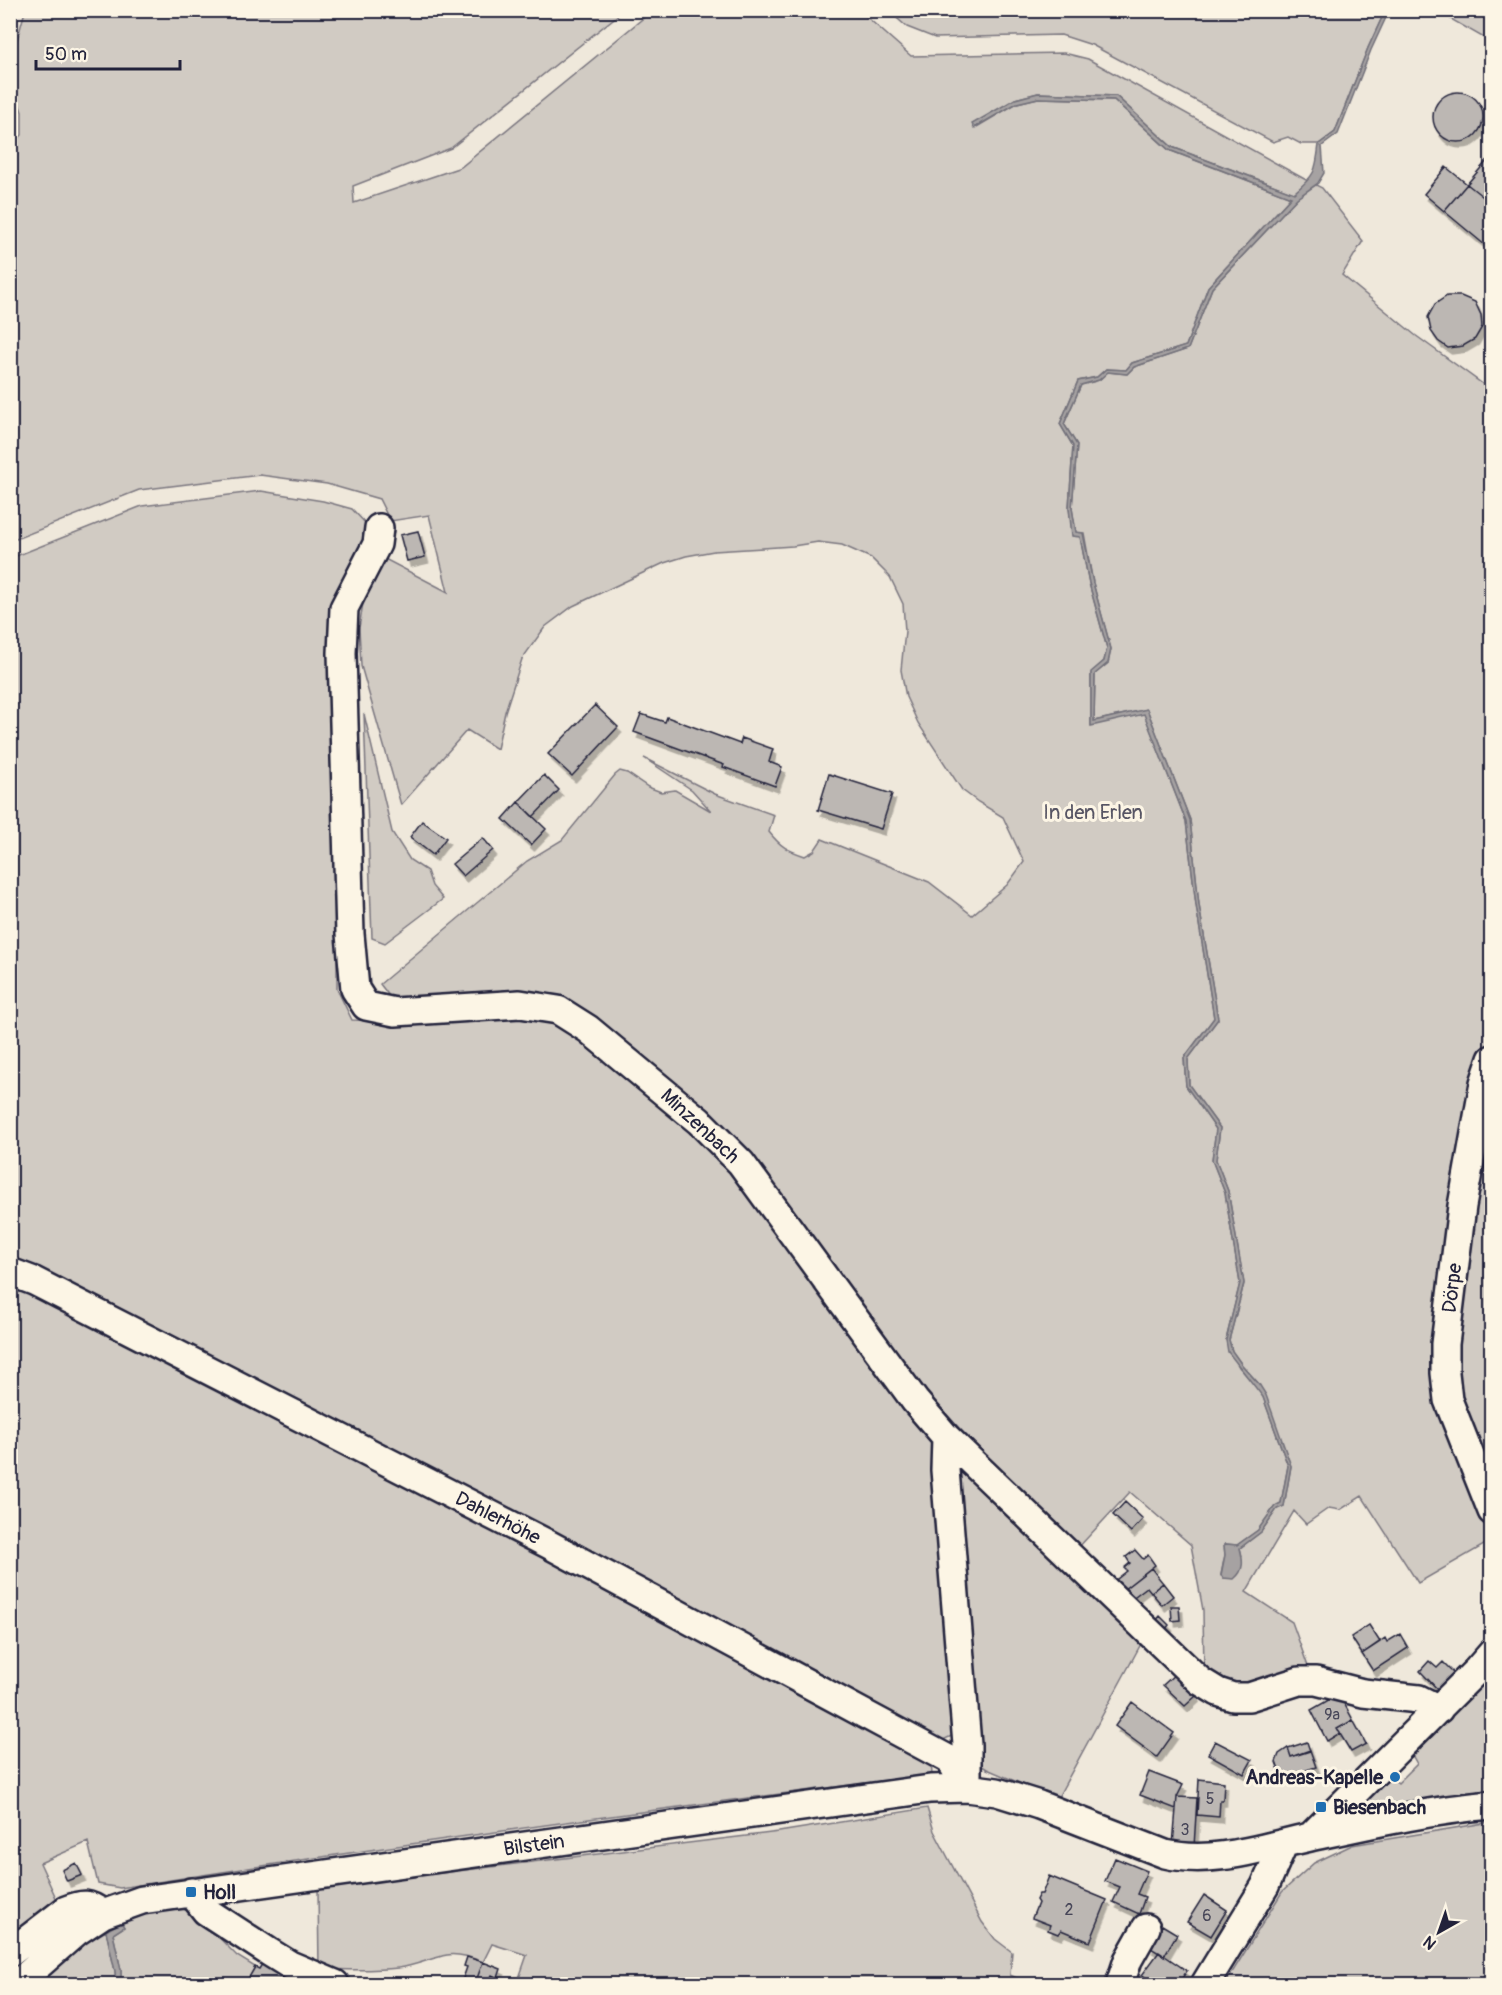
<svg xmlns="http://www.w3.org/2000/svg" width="1502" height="1995" font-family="Pangolin,sans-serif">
	<defs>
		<filter id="shadow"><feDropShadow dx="3.5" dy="6" stdDeviation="0" flood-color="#0004"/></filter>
	</defs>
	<rect width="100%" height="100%" fill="#efe8db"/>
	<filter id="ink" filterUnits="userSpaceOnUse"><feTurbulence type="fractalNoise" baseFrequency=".0167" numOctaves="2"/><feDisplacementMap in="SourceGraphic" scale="12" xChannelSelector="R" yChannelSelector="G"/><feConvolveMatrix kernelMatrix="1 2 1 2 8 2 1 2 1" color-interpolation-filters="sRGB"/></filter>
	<g filter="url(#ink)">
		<!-- green -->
		<path fill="#d1cbc3" stroke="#7a767f" stroke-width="1.5" d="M25,11H623L451,148L353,186L354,203L461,167L652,11H860L911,56L1064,53L1088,59L1308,181L1294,193L1172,147L1116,96L1038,93L1015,99L975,128L1017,103L1038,98L1114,100L1169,150L1291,197L1208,287L1186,346L1132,363L1126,370L1106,369L1097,377L1078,381L1060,424L1073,446L1069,508L1073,536H1080L1089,583L1107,648L1104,661L1091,673V725L1144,713L1186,821L1196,905L1214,1018L1184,1058L1186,1086L1216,1129L1212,1160L1225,1193L1240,1283L1226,1340L1239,1367L1256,1386L1263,1397L1288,1466L1281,1503L1275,1506L1258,1530L1237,1545L1226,1544L1224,1545L1225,1555L1221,1575L1242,1556L1240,1548L1261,1532L1277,1509L1284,1506L1291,1466L1259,1384L1242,1365L1232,1351L1229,1340L1244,1284L1228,1191L1216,1160L1220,1128L1189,1085L1188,1059L1218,1019L1199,905L1190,820L1147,709L1094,721L1095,674L1108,663L1111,649L1093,583L1084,533H1076L1072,508L1077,445L1064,424L1081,385L1099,380L1107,372L1127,374L1134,367L1188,349L1212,288L1297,198L1316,185L1322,188L1363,241L1342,275L1415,335L1488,388L1491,406V1043L1486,1052L1439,1398L1491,1541L1418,1583L1362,1496L1340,1510L1329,1508L1306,1524L1294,1511L1246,1592L1292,1622L1310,1672L1229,1688L1204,1672L1203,1610L1191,1545L1130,1492L1076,1550L1025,1499L901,1365L749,1159L559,999L393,1001L380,984L527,861L562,840L615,775L620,771L627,773L648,787L661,792L675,790L711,811L692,790L644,758L715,794L774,815L769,832C781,847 787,850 805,856L814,851L822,839L929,882L972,915L1007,885L1024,862L1003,817L978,802L962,790L918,723L906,697L901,670L905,631L903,604L890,577L871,558L842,545L818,542L793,546L714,551L686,556L664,563L573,606L545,627L522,659L505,712L497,749L467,730L401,805L361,666L359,628L364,597L383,558L448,592L429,515L390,521L379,499L327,484L260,475L139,490L11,541L10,147L22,135V112L11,81V62Z
			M889,11H1385L1368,48L1335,132L1319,144H1301L1288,137L1273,142L1092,45L1061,35L935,38L907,27Z
			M1452,11H1491V42L1449,18Z
			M261,491L323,501L352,509L368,526L337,715V989L352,1020L391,1021L522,1016L563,1025L607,1055L750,1187L936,1445L958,1733L941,1741L104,1301L11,1259V558L142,506Z
			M364,714L392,832L410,860L427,871L432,886L443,899L385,943L372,938Z
			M1491,1117V1479L1461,1393L1459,1345L1471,1230Z
			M11,1284L546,1552L931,1759L932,1775C661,1808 390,1845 120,1888L98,1884L88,1842L40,1863L57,1900L11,1939Z
			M960,1460L1142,1642L1057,1799L987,1769L974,1761L955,1469Z
			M1491,1668V1789L1415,1802L1342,1818L1383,1783L1392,1778L1398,1783L1417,1764L1411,1753Z
			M927,1808L934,1831L982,1922L995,1939L1012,1952L1010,1975L1030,1984H517L527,1955L492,1944L483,1962C473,1958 459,1953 447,1955C431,1958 415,1966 398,1968C372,1971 346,1970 319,1969L318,1888L779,1832Z
			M1491,1822V1984H1225L1282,1892L1314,1863L1352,1845Z
			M171,1906L194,1912L237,1956L255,1967L246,1984H121V1970L113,1934L124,1927L121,1922Z
			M106,1931L115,1971L116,1984H38L83,1944Z"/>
		<!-- water -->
		<path fill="#a6a2a2" stroke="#716f79" stroke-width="1.5" d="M1385,11H1389L1371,50L1338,134L1322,146L1324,173L1318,183L1297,198L1212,288L1188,349L1134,367L1127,374L1108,372L1099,380L1081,385L1064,424L1077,445L1072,508L1076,532L1083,533L1093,583L1111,649L1108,663L1095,674L1094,721L1147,709L1190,820L1199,905L1218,1019L1188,1059L1189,1085L1220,1128L1216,1160L1228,1191L1244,1283L1229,1340L1232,1351L1242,1365L1259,1384L1266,1395L1291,1466L1284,1506L1277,1509L1261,1532L1240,1548C1243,1560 1245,1570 1234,1579L1223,1578L1221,1575L1225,1555L1224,1545L1226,1544L1237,1545L1258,1530L1275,1506L1281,1503L1288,1466L1263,1397L1228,1352L1226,1340L1240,1283L1225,1193L1212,1160L1216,1129L1186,1086L1184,1058L1214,1018L1196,905L1186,821L1144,714L1091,726V672L1104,661L1107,648L1089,583L1080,537L1072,536L1069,508L1073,446L1060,424L1078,381L1097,377L1106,369L1126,370L1132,363L1186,346L1208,287L1291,197L1169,150L1114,100L1038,98L1017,103L974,128L972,124L1015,99L1038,93L1116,96L1172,147L1294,193C1315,175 1316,172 1319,144L1335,132L1368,48Z
			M121,1922L124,1927L113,1934L121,1970V1984H116L115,1971L106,1931Z"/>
		<!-- building -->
		<path fill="#bcb7b3" stroke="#22223b" stroke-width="1.5" filter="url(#shadow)" d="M1433 117a25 25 0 1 1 50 0a25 25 0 1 1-50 0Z
			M1492,155V204L1467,184Z
			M1446,167L1467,184L1444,211L1424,194Z
			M1467,184L1492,204V251L1444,211Z
			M1447,296H1461L1475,302L1481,315L1482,327L1475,339L1463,346L1448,348L1438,341L1431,331L1428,317L1435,304Z
			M418,531L425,557L407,561L400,535Z
			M595,705L618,727L572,776L548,754Z
			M641,714L665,722L667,717L740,744L742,738L773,749L769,762L782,767L775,786L723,767L724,765L634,732Z
			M829,774L892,794L881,829L818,810Z
			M544,775L559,790L533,817L518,802Z
			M518,802L546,829L531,845L503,819Z
			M422,821L446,838L433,855L410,837Z
			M483,838L493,850L463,876L452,864Z
			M1125,1502L1143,1519L1131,1532L1113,1515Z
			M1135,1550L1143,1559L1148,1555L1155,1565L1119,1593L1112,1583L1127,1571L1124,1568L1130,1563L1126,1557Z
			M1151,1568L1163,1583L1151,1592L1147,1587L1127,1602L1119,1593Z
			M1163,1583L1173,1596L1162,1605L1151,1592Z
			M1171,1606H1179L1180,1620L1172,1621Z
			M1160,1616L1169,1625L1164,1631L1154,1623Z
			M1369,1625L1380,1642L1362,1654L1351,1637Z
			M1400,1634L1408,1648L1373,1671L1362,1654L1385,1638L1387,1642Z
			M1429,1661L1437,1668L1443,1662L1457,1676L1444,1696L1420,1671Z
			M1175,1674L1196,1696L1185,1706L1163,1685Z
			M1339,1694L1353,1720L1337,1729L1340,1733L1327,1741L1311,1710Z
			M1132,1702L1174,1733L1157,1757L1115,1726Z
			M1353,1720L1366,1744L1351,1752L1337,1729Z
			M1215,1741L1252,1760L1244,1774L1208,1754Z
			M1307,1742L1310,1751L1291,1757L1288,1748Z
			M1288,1748L1291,1757L1310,1750L1316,1767L1282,1778L1276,1762L1279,1754Z
			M1149,1772L1183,1785L1177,1797L1176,1809L1140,1795Z
			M1199,1779L1224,1782L1223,1800H1220L1219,1817L1197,1815Z
			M1177,1797L1197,1798L1194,1847L1173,1845Z
			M1115,1858L1147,1871L1137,1894L1145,1897L1139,1914L1113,1902L1120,1887L1105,1881Z
			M76,1863L82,1875L67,1881L62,1870Z
			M1049,1876L1107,1900L1090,1942L1061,1930L1058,1934L1048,1930L1050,1925L1032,1918L1038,1903L1036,1900L1039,1894H1042Z
			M1204,1895L1227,1910L1211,1936L1187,1922Z
			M1162,1925L1177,1934L1164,1956L1149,1947Z
			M1159,1952L1187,1971L1178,1984H1156L1142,1975Z
			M467,1957L483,1962L475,1984H461L467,1967L464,1966Z
			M264,1961L287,1974L280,1984H256L248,1979L255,1967L259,1969Z
			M483,1962L501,1969L498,1978L492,1975L488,1984H475Z"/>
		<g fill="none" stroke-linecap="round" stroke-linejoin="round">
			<!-- minor casing -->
			<g stroke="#22223b" stroke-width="32">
				<path id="minor" d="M379,528L377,544L344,608L342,653L350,934L355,989L366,1006L395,1012L520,1004L558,1010L588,1029L699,1121L741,1163L915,1401L946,1437L1200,1681L1218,1692L1233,1697H1249L1299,1681H1316L1363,1693L1419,1699L1439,1709
					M1492,1059L1484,1083L1462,1206L1445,1344V1373L1448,1400L1492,1511
					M10,1272L34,1281L548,1544L950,1760L967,1788
					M946,1437L945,1470L967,1745V1786
					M1310,1837L1478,1669L1492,1653
					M191,1892L206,1911L269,1952L290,1965L335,1984
					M10,1953L66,1910C83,1903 89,1903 103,1914
					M17,1984L76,1932L103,1914L142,1900L930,1789L967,1788L997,1792L1039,1805L1165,1854C1214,1865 1263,1847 1310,1837C1370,1824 1431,1810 1492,1805
					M1120,1984L1128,1960L1146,1928
					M1205,1984L1265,1886L1284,1843"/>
			</g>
			<!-- minor -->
			<use href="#minor" stroke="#fcf5e5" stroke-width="27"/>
		</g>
	</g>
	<!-- markers -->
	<g fill="#1f6fb2" stroke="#fcf5e5" stroke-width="2">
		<circle cx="1395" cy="1777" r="6"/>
		<rect x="1315" y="1801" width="12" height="12" rx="3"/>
		<rect x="185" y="1886" width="12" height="12" rx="3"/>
	</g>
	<g text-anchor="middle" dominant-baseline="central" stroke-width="6" stroke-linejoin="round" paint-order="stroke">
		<!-- number labels -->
		<g font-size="16" fill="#484759">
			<text x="1332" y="1715">9a</text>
			<text x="1210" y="1799">5</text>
			<text x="1185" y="1830">3</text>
			<text x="1069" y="1910">2</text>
			<text x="1207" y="1916">6</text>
		</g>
		<!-- park labels -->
		<g font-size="20" fill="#575564" stroke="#fcf5e5">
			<text x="1093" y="812">In den Erlen</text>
		</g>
		<!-- street labels -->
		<g font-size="20" fill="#22223b" stroke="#fcf5e5">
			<text transform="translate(700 1126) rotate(43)">Minzenbach</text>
			<text transform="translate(1452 1288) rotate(-83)">Dörpe</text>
			<text transform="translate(498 1518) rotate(27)">Dahlerhöhe</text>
			<text transform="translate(534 1845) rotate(-8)">Bilstein</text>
		</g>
		<!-- poi labels -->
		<g font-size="20" font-weight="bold" fill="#22223b" stroke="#fcf5e5" text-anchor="start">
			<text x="1383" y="1777" text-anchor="end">Andreas-Kapelle</text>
			<text x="1333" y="1807">Biesenbach</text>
			<text x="203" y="1892">Holl</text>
		</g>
	</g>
	<!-- margin -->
	<rect width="1502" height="1995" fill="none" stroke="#fcf5e5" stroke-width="36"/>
	<rect x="18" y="18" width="1466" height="1959" fill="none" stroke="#22223b" stroke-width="2" filter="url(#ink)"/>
	<!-- north arrow -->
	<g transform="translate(1439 1932) rotate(220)" stroke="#fcf5e5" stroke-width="4.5" paint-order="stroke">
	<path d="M0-4.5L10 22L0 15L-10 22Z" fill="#22223b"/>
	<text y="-9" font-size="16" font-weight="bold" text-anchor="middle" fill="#22223b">N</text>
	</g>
	<!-- scale -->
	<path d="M36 60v9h144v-9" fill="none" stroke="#22223b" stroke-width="3"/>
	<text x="45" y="60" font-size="18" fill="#22223b" stroke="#fcf5e5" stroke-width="4.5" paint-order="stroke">50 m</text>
</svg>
